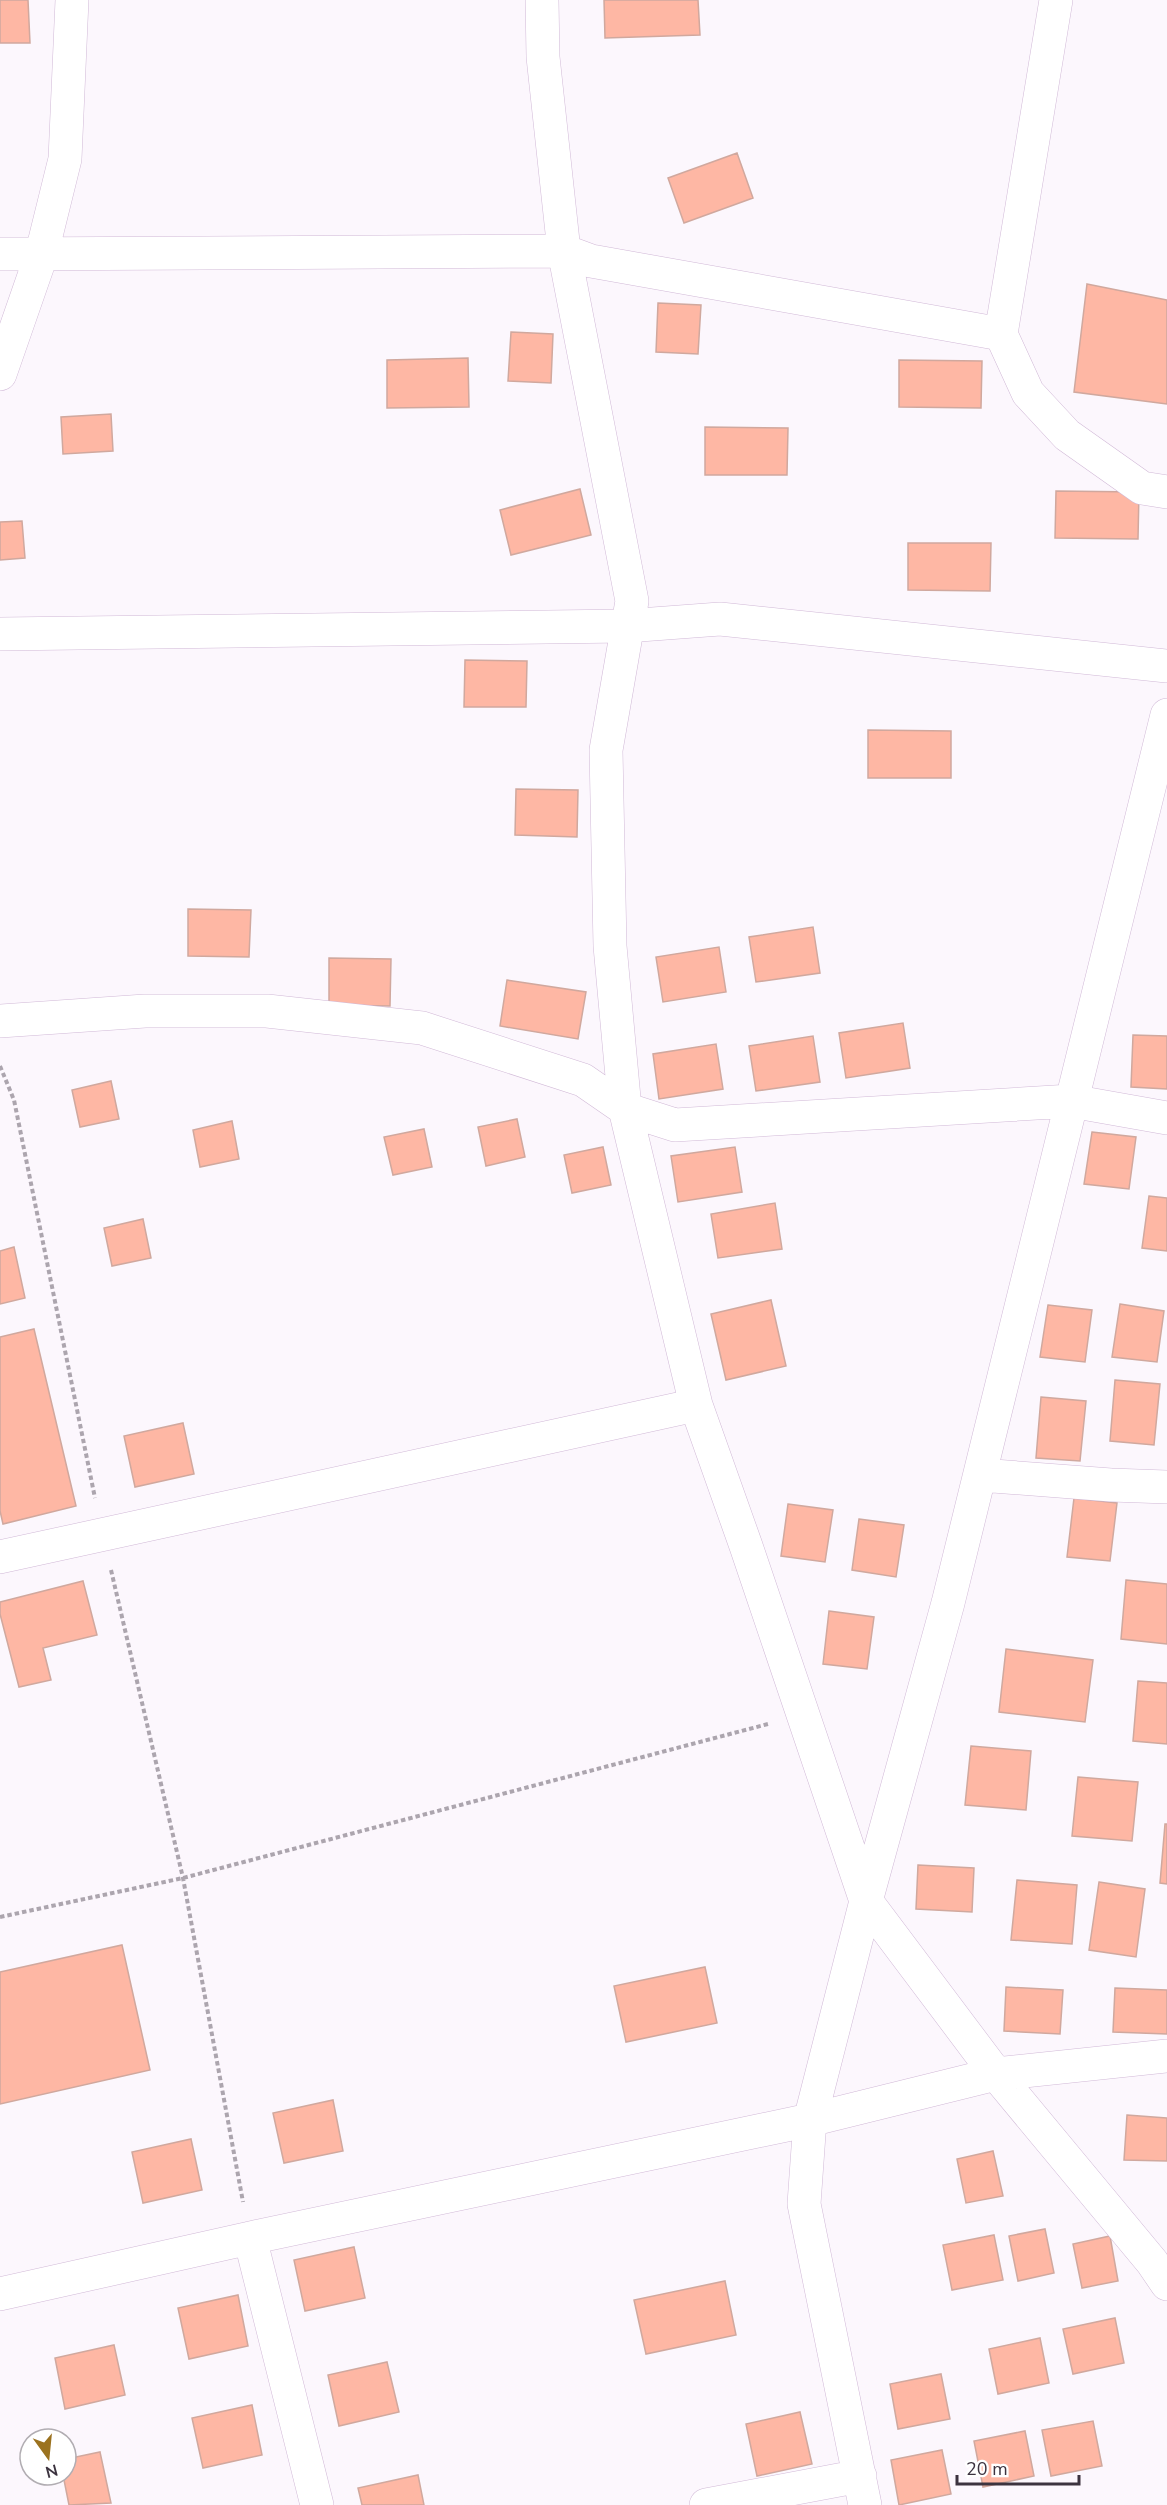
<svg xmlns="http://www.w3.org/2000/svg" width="1167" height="2505" font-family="'Nunito Sans',sans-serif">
	<rect width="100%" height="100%" fill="#fcf7fd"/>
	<!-- building -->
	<path fill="#feb7a4" stroke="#d0a89e" stroke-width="1.5" d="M0,0H28L30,43H0Z
		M604,0H698L700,35L605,38Z
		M737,153L753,198L684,223L668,178Z
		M1087,284L1167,300V404L1074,392Z
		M658,303L701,305L698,354L656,352Z
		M511,332L553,334L551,383L508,381Z
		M468,358L469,407L387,408V360Z
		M899,360L982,361L981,408L899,407Z
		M111,414L113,451L63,454L61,417Z
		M705,427L788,428L787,475H705Z
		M580,489L591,535L511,555L500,510Z
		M1056,491L1139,492L1138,539L1055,538Z
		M22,521L25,558L0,560V522Z
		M908,543H991L990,591L908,590Z
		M465,660L527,661L526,707H464Z
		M868,730L951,731V778H868Z
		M516,789L578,790L577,837L515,835Z
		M188,909L251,910L249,957L188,956Z
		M813,927L820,973L756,982L749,937Z
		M719,947L726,992L663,1002L656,957Z
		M329,958L391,959L390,1006L329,1005Z
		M507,980L586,992L578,1039L500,1026Z
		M903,1023L910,1068L846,1078L839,1033Z
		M1133,1035L1167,1036V1089L1131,1087Z
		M813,1036L820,1082L756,1091L749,1046Z
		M716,1044L723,1089L659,1099L653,1054Z
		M111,1081L119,1119L80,1127L72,1090Z
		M517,1119L525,1157L486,1166L478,1127Z
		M232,1121L239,1159L200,1167L193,1130Z
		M424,1129L432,1167L393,1175L384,1137Z
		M1092,1132L1136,1137L1129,1189L1084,1184Z
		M603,1147L611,1185L572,1193L564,1155Z
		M735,1147L742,1192L678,1202L671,1156Z
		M1149,1196L1167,1198V1251L1142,1248Z
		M775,1203L782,1249L718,1258L711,1214Z
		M143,1219L151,1258L112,1266L104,1228Z
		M14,1247L25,1298L0,1304V1251Z
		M771,1300L786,1366L726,1380L711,1314Z
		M1120,1304L1164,1311L1157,1362L1112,1357Z
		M1048,1305L1092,1310L1085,1362L1040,1357Z
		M34,1329L76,1506L3,1524L0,1511V1337Z
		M1115,1380L1160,1384L1154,1445L1110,1441Z
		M1041,1397L1086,1401L1080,1461L1036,1458Z
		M183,1423L194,1474L135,1487L124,1436Z
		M1074,1498L1117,1503L1110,1561L1067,1557Z
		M788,1504L833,1510L825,1562L781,1556Z
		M859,1519L904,1525L896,1577L852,1570Z
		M1126,1580L1167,1584V1644L1121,1639Z
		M83,1581L97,1635L43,1648L51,1680L19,1687L0,1614V1602Z
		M829,1611L874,1617L867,1669L823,1664Z
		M1006,1649L1093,1660L1085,1722L999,1712Z
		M1138,1681L1167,1683V1744L1133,1741Z
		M971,1746L1031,1751L1026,1810L965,1805Z
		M1078,1777L1138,1782L1132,1841L1072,1836Z
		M1165,1824H1167V1884L1160,1883Z
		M918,1865L974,1868L972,1912L916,1909Z
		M1017,1880L1077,1885L1072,1944L1011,1940Z
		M1099,1882L1145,1889L1136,1957L1089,1950Z
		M122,1945L150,2070L0,2104V1972Z
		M705,1967L717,2023L626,2042L614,1986Z
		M1006,1987L1063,1990L1060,2034L1004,2031Z
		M1115,1988L1167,1990V2034L1113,2032Z
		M333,2100L343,2151L284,2163L273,2113Z
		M1127,2115L1167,2118V2161L1124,2160Z
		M191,2139L202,2190L143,2203L132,2152Z
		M993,2151L1003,2196L966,2203L957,2159Z
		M1045,2229L1054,2273L1018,2281L1009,2236Z
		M994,2235L1003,2280L952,2290L943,2245Z
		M1110,2236L1118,2281L1082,2288L1073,2244Z
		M354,2247L365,2298L305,2311L294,2260Z
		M725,2281L736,2335L646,2354L634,2300Z
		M238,2295L248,2346L189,2359L178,2308Z
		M1115,2318L1124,2363L1073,2374L1063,2329Z
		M1040,2338L1049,2383L998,2394L989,2349Z
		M114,2345L125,2395L65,2409L55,2358Z
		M387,2362L399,2412L339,2426L328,2375Z
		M941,2374L950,2419L898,2429L890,2384Z
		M252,2405L262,2455L203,2468L192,2418Z
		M800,2412L812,2464L757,2476L746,2424Z
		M1093,2421L1102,2466L1051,2476L1042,2430Z
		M1025,2431L1034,2476L983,2487L974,2441Z
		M942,2450L951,2494L899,2505L891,2460Z
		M100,2452L111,2503L69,2505L63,2475H66V2459Z
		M418,2475L424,2505H362L358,2488Z"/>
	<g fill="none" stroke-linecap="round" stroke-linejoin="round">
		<!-- minor casing -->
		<g stroke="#d1b9d7" stroke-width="34">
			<path id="minor" d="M542,0L543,57L564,251L632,601L606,750L610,946L625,1109L696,1405L746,1546L866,1901L996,2074L1152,2262L1167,2284
				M0,254L564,251L591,261L1001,334L1028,393L1067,435L1142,488L1167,492
				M1001,334L1056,0
				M0,374L41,256L65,159L72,0
				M0,634L626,626L720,619L1167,666
				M0,1021L145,1011H267L422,1028L583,1080L625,1109L675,1125L1071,1101L1167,1118
				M980,1475L1111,1485L1167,1487
				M0,1557L696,1405
				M250,2238L317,2505
				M0,2294L250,2238L810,2120L996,2074L1167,2056
				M706,2505L860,2476
				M865,2505L804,2204L810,2120L866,1901L948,1603L1167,715"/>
		</g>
		<!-- path -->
		<path stroke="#aca5ae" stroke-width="4" stroke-dasharray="4.5 3" stroke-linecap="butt" d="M0,1066L14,1100L95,1498
			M111,1570L183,1878L243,2202
			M0,1917L183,1878L768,1724"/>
		<!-- minor -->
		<use href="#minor" stroke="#fff" stroke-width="33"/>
	</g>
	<!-- north arrow -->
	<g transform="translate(48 2457) rotate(165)"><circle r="28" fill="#ffffff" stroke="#b1adb2" stroke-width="1.5"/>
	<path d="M0-4.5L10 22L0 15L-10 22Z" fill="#9b721f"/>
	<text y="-9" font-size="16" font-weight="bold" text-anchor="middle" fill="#3c333f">N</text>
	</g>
	<!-- scale -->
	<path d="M957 2475v9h122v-9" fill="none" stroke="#3c333f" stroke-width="3"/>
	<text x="966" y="2475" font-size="18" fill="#3c333f" stroke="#ffffff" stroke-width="4.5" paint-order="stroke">20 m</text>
</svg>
